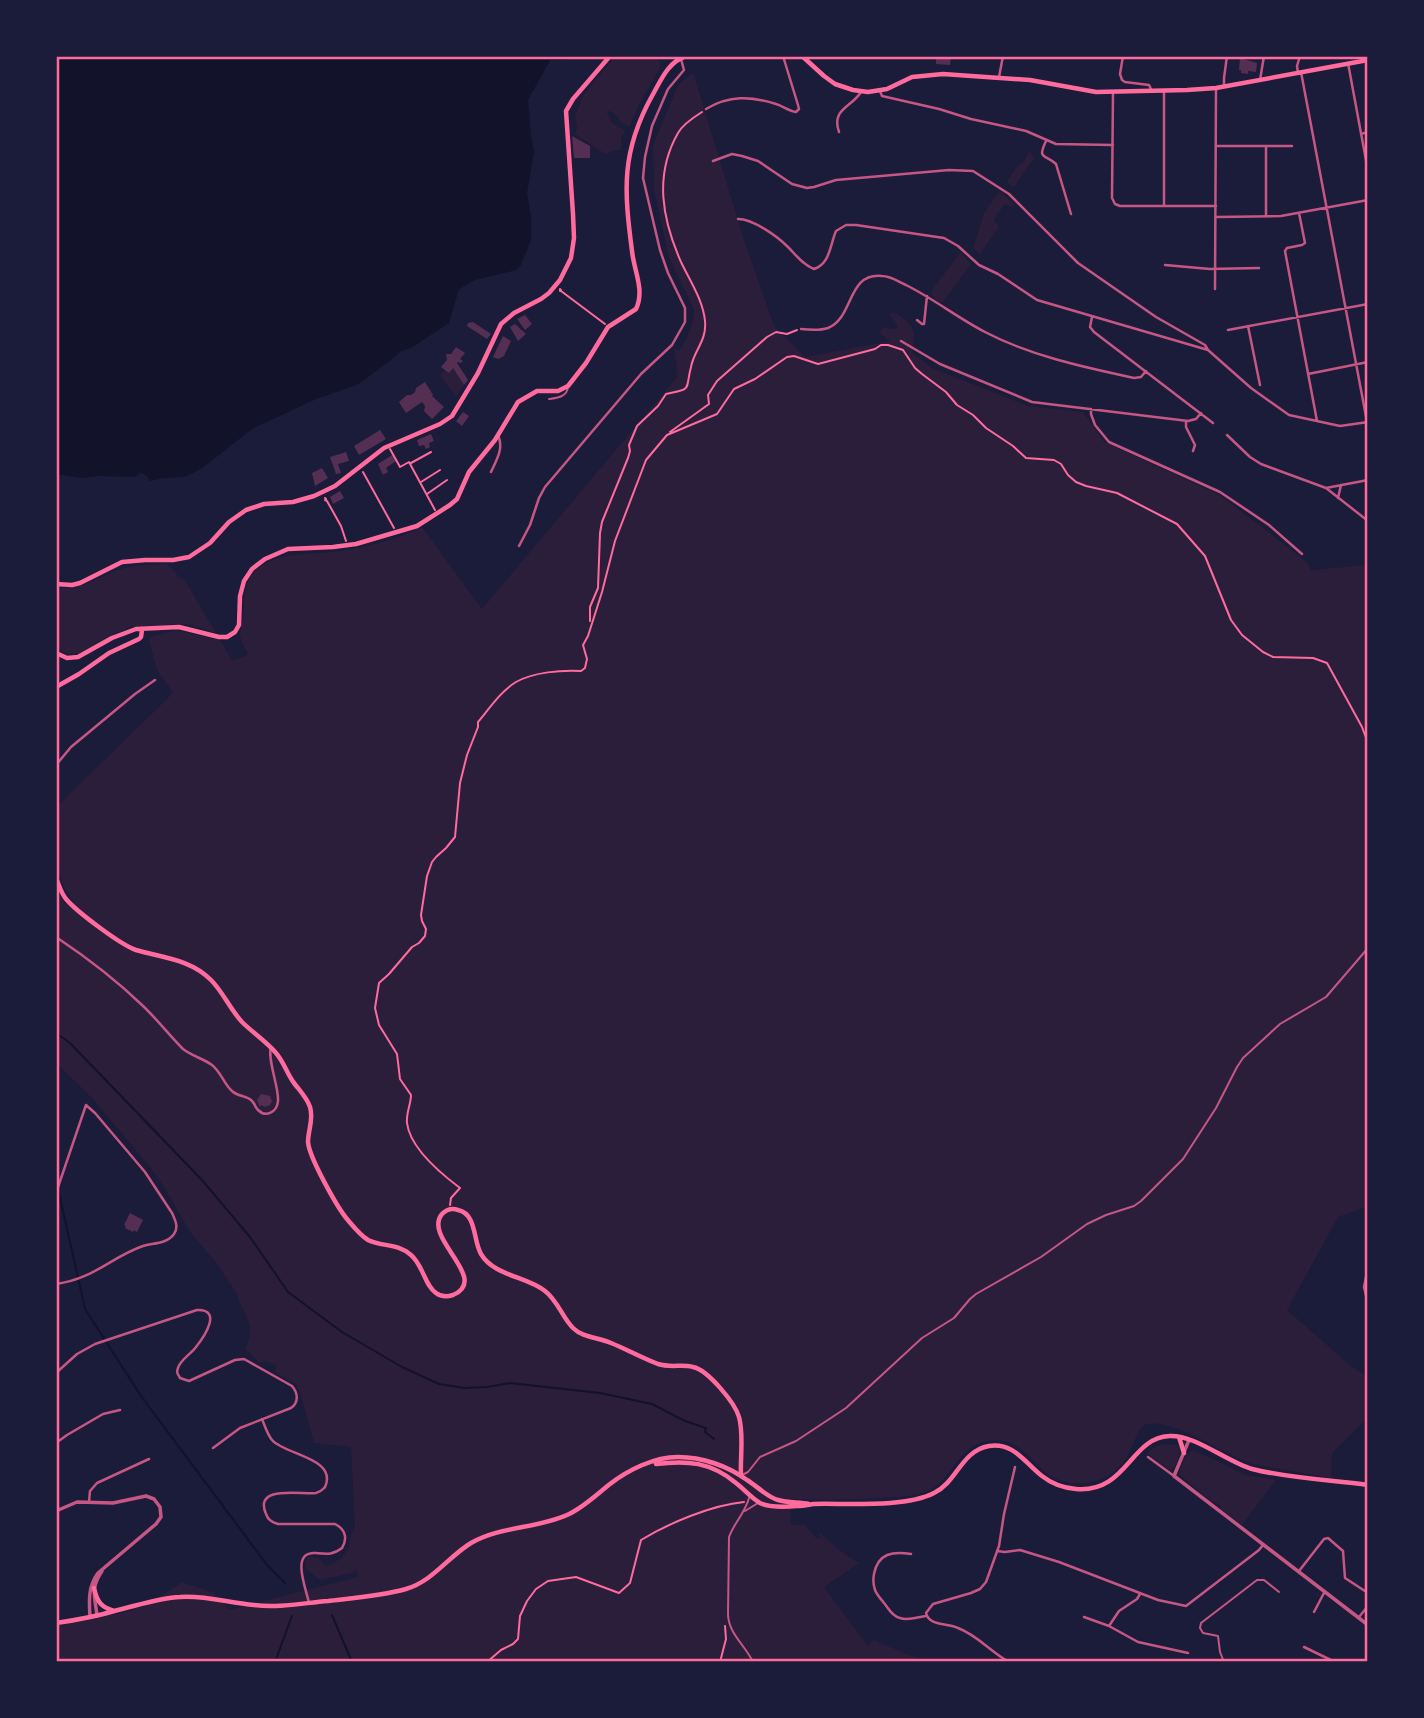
<svg xmlns="http://www.w3.org/2000/svg" width="1424" height="1718" font-family="Helvetica,sans-serif">
	<rect width="100%" height="100%" fill="#1b1b3a"/>
	<!-- green -->
	<path fill="#2a1e3b" d="M615,56H666H661L659,59L660,68L637,108L636,113L633,117L630,126C625,127 618,120 617,116L610,111L607,112L612,123L626,131L621,137V150L612,151L605,154L575,134L577,126L575,115L580,105L581,98Z
		M693,72L744,240L774,326L805,357L890,341L882,335L880,332L884,327L892,329L897,328V324L890,316L892,313H896C915,326 916,331 912,352L932,368L1028,406L1083,412L1104,442L1220,495L1307,562L1311,570L1368,565V1206L1338,1217L1287,1310L1351,1366L1368,1377V1389L1366,1398L1368,1417L1332,1453L1331,1478L1252,1464C1226,1455 1173,1419 1148,1424C1143,1425 1142,1427 1139,1431C1133,1442 1130,1454 1122,1464C1104,1486 1068,1490 1045,1472C1026,1456 1016,1436 987,1441C957,1447 955,1475 932,1489C917,1497 897,1497 880,1498C850,1500 820,1500 790,1499L791,1525H805L816,1538L819,1539L820,1533L839,1550L859,1563L824,1587L868,1646L874,1640L925,1662H56V1622C75,1614 96,1616 117,1614C142,1610 162,1595 182,1582L214,1593L229,1610L358,1577L356,1569L352,1573L320,1580L307,1570L305,1565L307,1558L310,1556L318,1558L326,1566C335,1564 346,1555 349,1546C351,1538 350,1534 355,1528L351,1447L314,1443L300,1392L296,1384L274,1372L277,1367L276,1365L266,1361L259,1363L246,1349C247,1344 250,1338 250,1332C251,1317 239,1307 237,1294L218,1265L190,1232L164,1187L150,1167L92,1098L56,1063V891L66,904L74,902C51,875 56,840 56,807L173,693L157,670L149,640L150,637L168,632L179,631L220,640L232,660L241,658L248,654C245,648 240,641 240,635C240,628 243,621 244,613C244,608 243,603 244,597C250,548 304,556 340,551C365,548 400,538 422,527L482,609L678,376L674,349L679,350C688,338 694,324 694,310L669,258L654,190L653,145L678,85Z
		M1030,151L1034,158L1014,187L1008,183V180L1018,165C1026,163 1025,157 1030,151Z
		M1001,192L1015,205L1012,207L1005,204L994,219V221L998,225L999,227L980,254L973,248L984,213L998,193Z
		M960,253H962L971,264L943,302H940L932,296V290Z
		M453,368L464,385L456,397L440,375L445,370L449,373Z
		M167,564L174,570L179,578L184,579L216,633L188,624H172L146,627L132,626L106,638L80,653L68,654L56,649V587C81,592 99,576 121,569C136,564 152,565 167,564Z
		M1164,1444L1177,1445L1180,1448C1179,1456 1178,1467 1170,1470L1147,1453L1155,1447Z
		M1193,1450L1247,1475L1276,1480L1242,1525L1221,1509V1506L1217,1503L1212,1502L1180,1475C1179,1468 1185,1453 1193,1450Z"/>
	<!-- water -->
	<path fill="#12122b" d="M56,56H573L567,60H550L528,100L531,135L534,152L527,193L531,217V240L521,265L516,270L475,280L459,289L449,323L411,348L401,351L391,360L357,385L316,399L252,429L201,469L184,477L162,478L150,481L147,476L141,473L134,477L98,476L82,478L56,474Z"/>
	<g fill="none" stroke-linecap="round" stroke-linejoin="round">
		<!-- stream -->
		<path stroke="#12122b" stroke-width="2" d="M56,1033L70,1043L202,1180L250,1237L288,1292L342,1332L402,1367L439,1384L464,1388L487,1387L510,1383L600,1393L652,1404L685,1421L706,1428L705,1432L714,1439
			M56,1178L57,1181
			M59,1193L85,1309L141,1396L267,1565L285,1583
			M332,1615L352,1662
			M275,1662L292,1616"/>
	</g>
	<!-- building -->
	<path fill="#542f53" d="M936,56H951L950,65L936,64Z
		M1240,58L1257,63L1256,72L1248,71V74L1241,73V70H1239Z
		M572,136L590,146V158H574Z
		M525,315L532,324L525,330L517,319Z
		M473,322L491,334L487,339L467,326L468,323Z
		M515,324L526,334L518,341L510,327Z
		M503,336L511,341L504,356L498,359L493,357Z
		M456,347L465,353L460,359L463,361L461,363L458,362L457,363L468,380L464,385L453,368L449,373L441,367L447,360L446,354H451Z
		M425,382L433,395L432,396L444,407L432,419L424,411L425,406L422,402L406,413L399,402L407,395H411L415,392L416,388Z
		M463,412L469,416L462,426L456,421Z
		M380,430L386,439L359,455L354,446Z
		M431,434L434,441L429,443L430,447L426,449L424,445L419,446L417,440Z
		M346,452L349,461L338,464L341,473L336,474L330,457Z
		M392,455L396,461L386,468L388,472L383,475L378,464Z
		M322,468L328,478L315,486L312,473Z
		M340,491L344,498L333,504L330,497Z
		M261,1094L270,1096L272,1101L270,1105L265,1107L261,1105L260,1107L257,1100Z
		M130,1213L143,1220L137,1232L134,1230L133,1232L125,1228L126,1226L124,1225Z"/>
	<g fill="none" stroke-linecap="round" stroke-linejoin="round">
		<!-- path -->
		<path stroke="#ff6b9d" stroke-width="2" d="M560,289V291L561,290V291L605,324
			M670,432L709,404L708,395L717,381L767,337L776,332L787,334L797,330
			M390,449L400,467L409,462L435,510
			M411,463L431,452
			M363,472L394,528
			M421,482L440,470
			M427,494L447,480
			M325,498L326,499L325,500L327,501L341,526L346,541
			M590,621V607L598,588L600,533L602,522L628,458L630,451L629,445L637,426L658,406L666,394C693,389 685,390 691,367C694,350 707,341 705,321C703,300 690,281 681,262C662,219 654,175 678,133C683,124 694,117 702,112
			M450,1205L451,1198L460,1188C440,1173 410,1148 407,1123C406,1113 411,1104 411,1095L400,1079L397,1054L379,1025L375,1008L379,983L389,974L412,947L419,943L425,936L426,929L422,921L421,915L427,876L432,862L436,857L446,848L455,837L460,783L467,755L478,727V722C489,709 501,691 516,682C534,672 561,670 581,671L585,668L587,659L583,645L588,636L602,592L615,541L646,460L667,435L717,414L734,389L755,379L787,357L794,356L818,364L875,349L881,345H888L903,350L915,368L922,374L946,392L957,405L973,415L986,428L1013,446L1026,458L1054,460L1061,464L1068,475L1076,482L1086,486L1117,493L1177,524L1205,556L1231,620L1242,635L1263,652L1273,657L1313,658L1327,663L1362,727L1368,743
			M487,1662L501,1650L513,1644L518,1639L520,1616L527,1601L536,1589L548,1581L576,1577L619,1593L630,1583L641,1540C669,1523 712,1505 744,1502
			M720,1662L726,1639L725,1626"/>
		<!-- service -->
		<path stroke="#c65784" stroke-width="2" d="M549,399C557,398 567,397 568,387
			M742,1475L748,1472L760,1457L796,1441L846,1408L922,1338L954,1318L970,1299L976,1294L1041,1257L1087,1224L1106,1215L1134,1206L1141,1201L1183,1159L1216,1108L1237,1067L1243,1058L1280,1024L1326,997L1368,948
			M749,1498C745,1513 734,1523 729,1537L728,1615C729,1634 745,1645 753,1662
			M745,1511L758,1503
			M1224,1662L1220,1652L1218,1636L1203,1633L1200,1628L1201,1623L1257,1580H1264L1279,1592"/>
		<!-- minor -->
		<path stroke="#c65784" stroke-width="2.5" d="M1123,56L1120,74L1122,80L1125,82L1149,85L1152,91
			M1348,63L1368,171
			M1301,72L1368,427
			M1298,73L1297,66L1300,56
			M999,77L1003,56
			M1260,80L1264,56
			M1224,86V78L1227,56
			M880,91L882,96L939,109L971,119L1026,131L1056,144L1113,145
			M1113,92L1112,198L1115,204L1120,206H1216
			M706,109C729,95 751,96 776,104C783,106 789,111 796,112L799,109L798,105L783,56
			M839,132C831,109 851,108 861,92
			M1361,134L1368,132
			M1046,141C1037,160 1045,154 1056,164L1071,214
			M1216,146H1292
			M1266,146V216
			M713,161L732,154L742,156L758,161L792,184L807,188L814,187L836,180L949,170L973,171L1009,194L1078,263L1156,317L1205,345L1208,350
			M1164,206V91
			M1299,213L1305,243L1302,245L1287,248L1285,251L1317,421
			M1216,217L1281,216L1368,200
			M738,219C753,219 777,236 788,247C796,255 803,265 814,269C830,264 830,245 836,231L846,225H856L944,238L958,246L979,265L998,274L1037,300L1208,350L1251,388L1289,415L1340,426L1368,422
			M1165,265L1210,269L1259,268
			M1215,289L1216,88
			M1092,317L1090,327L1094,332L1213,423
			M917,320L922,324H924L927,296
			M1248,326L1260,385
			M801,329C810,330 819,331 828,328C854,318 847,272 882,276C891,276 899,282 906,285C934,299 958,318 985,332C1031,356 1083,367 1134,378L1141,377L1146,371
			M1228,330L1368,304
			M901,341L940,364L1032,402L1188,421L1196,419L1201,413
			M1308,374L1368,362
			M1091,409V414L1095,425L1109,442L1220,492L1269,525L1302,554
			M1186,421V427L1195,445L1193,451
			M1227,435L1250,457L1261,464L1326,488L1368,480
			M491,472C497,459 504,448 498,435
			M1326,488L1368,521
			M1338,498L1341,485
			M519,546L530,525L539,498L545,487L641,374L672,345L685,322V308L668,273L660,250L643,178L645,157L652,126L668,89L684,70L681,59
			M56,765L71,747L135,694L155,680
			M56,937C86,957 115,979 142,1005C157,1019 169,1035 183,1049C192,1056 204,1059 212,1065C221,1072 224,1084 232,1091C238,1097 247,1095 252,1101C256,1105 254,1106 258,1110C266,1118 277,1112 278,1101C279,1087 267,1059 271,1047
			M56,1193L86,1105L95,1113L145,1172L172,1213C175,1220 179,1227 174,1234C167,1244 153,1243 143,1246C111,1257 94,1279 56,1284
			M1368,1267L1364,1287L1368,1304
			M56,1373L77,1354L95,1344L197,1310C223,1309 204,1337 196,1347C191,1354 180,1360 178,1368C176,1373 178,1374 180,1378L189,1381L235,1360L244,1359L292,1386C298,1393 299,1402 291,1408L240,1428L213,1448
			M262,1419C265,1426 267,1434 272,1440C285,1455 338,1458 325,1487C322,1490 321,1492 316,1493C303,1495 253,1484 266,1514C268,1520 272,1522 278,1524H335C345,1529 348,1538 342,1548C333,1555 327,1554 316,1553C290,1551 306,1588 309,1603
			M56,1443L67,1435L103,1414L120,1410
			M1148,1457L1174,1476
			M89,1502L90,1491L97,1483L149,1459
			M997,1551L1005,1552L1020,1550L1059,1562L1158,1600L1186,1606L1259,1550L1263,1545
			M911,1554C893,1551 878,1553 874,1574C873,1579 873,1584 875,1590C877,1595 881,1599 884,1603C889,1609 892,1616 900,1618C908,1621 918,1617 926,1616
			M1299,1571L1324,1539L1328,1538L1343,1551L1345,1578L1368,1593
			M1314,1612L1325,1591
			M1084,1617L1109,1626L1138,1642L1188,1653
			M1359,1617L1368,1606
			M1109,1626L1119,1611L1137,1599L1140,1594
			M1304,1647L1335,1662
			M1009,1662C991,1652 977,1635 958,1628C947,1623 929,1626 926,1613L933,1604L971,1593L980,1589L986,1582L999,1546L1004,1514L1015,1467"/>
		<!-- tertiary -->
		<path stroke="#c65784" stroke-width="3.5" d="M1189,1440L1174,1476C1239,1526 1303,1575 1368,1625
			M56,1511L77,1502L113,1503L146,1496L154,1499L160,1507L161,1517L156,1524L98,1573C88,1587 89,1600 90,1617
			M97,1616C95,1596 90,1589 102,1571"/>
		<!-- secondary -->
		<path stroke="#ff6b9d" stroke-width="4.5" d="M802,56L824,76L835,84L853,90L868,92L887,89L912,77L943,74L1030,80L1096,92L1187,90L1216,88L1368,60
			M56,653L67,658L78,657L112,638L136,629L179,627L219,637H227L235,632L239,625L240,596L244,581L252,569L265,559L288,549L333,547L356,544L417,526L450,505L457,499L469,472L495,440L518,402L537,391H558L568,386L586,363L608,327L636,309C645,290 634,271 632,251C624,190 621,152 652,96C661,80 668,62 686,56
			M56,687L79,674L109,653L139,639L141,637L142,630
			M56,878C59,885 61,893 66,899C77,912 121,945 136,950C163,958 190,959 211,980C223,992 230,1009 242,1022C253,1033 266,1041 276,1053C284,1062 287,1074 294,1083C300,1091 307,1098 310,1107C314,1119 308,1130 308,1142C309,1157 337,1207 347,1219C353,1226 360,1235 368,1240C382,1247 398,1243 411,1255C423,1265 425,1286 436,1293C441,1297 447,1297 453,1295C491,1279 422,1238 442,1214C446,1210 452,1208 458,1210C477,1214 473,1241 481,1254C494,1276 526,1276 545,1291C558,1301 562,1317 573,1328C583,1338 598,1337 611,1343C626,1349 642,1358 658,1364C670,1368 682,1364 693,1367C708,1370 735,1403 739,1417C744,1434 740,1458 741,1475"/>
		<!-- primary -->
		<path stroke="#ff6b9d" stroke-width="4.5" d="M56,584L72,585L80,583L122,562L145,560H173L189,557L210,543L229,522L246,510L264,504L293,502L314,496L335,486L384,448L440,424L452,416L478,373L501,324L514,313L541,299L549,293L560,280L571,258L574,238L573,214L566,111L573,99L610,56
			M1179,1437L1184,1453
			M656,1464C687,1460 711,1462 736,1483C744,1489 751,1498 760,1503C770,1508 786,1507 797,1506C802,1506 807,1505 813,1504C846,1503 905,1508 934,1493C957,1482 961,1451 989,1446C1014,1442 1025,1463 1042,1476C1052,1484 1064,1488 1076,1489C1127,1493 1130,1438 1169,1436C1194,1434 1227,1462 1252,1469C1287,1478 1331,1480 1368,1485
			M94,1588C97,1602 101,1607 114,1611
			M56,1623C77,1620 98,1616 118,1610C139,1605 159,1598 180,1597C205,1595 229,1603 254,1605C279,1608 303,1603 328,1601C354,1598 381,1596 406,1589C433,1581 448,1557 471,1543C500,1526 536,1529 567,1515C583,1508 596,1495 610,1484C628,1470 654,1457 678,1457C702,1457 728,1466 747,1480C757,1486 767,1497 778,1500C788,1503 799,1502 809,1504"/>
	</g>
	<!-- border -->
	<rect width="1424" height="1718" fill="none" stroke="#1b1b3a" stroke-width="116"/>
	<rect x="58" y="58" width="1308" height="1602" fill="none" stroke="#ff6b9d" stroke-width="2.5"/>
</svg>
